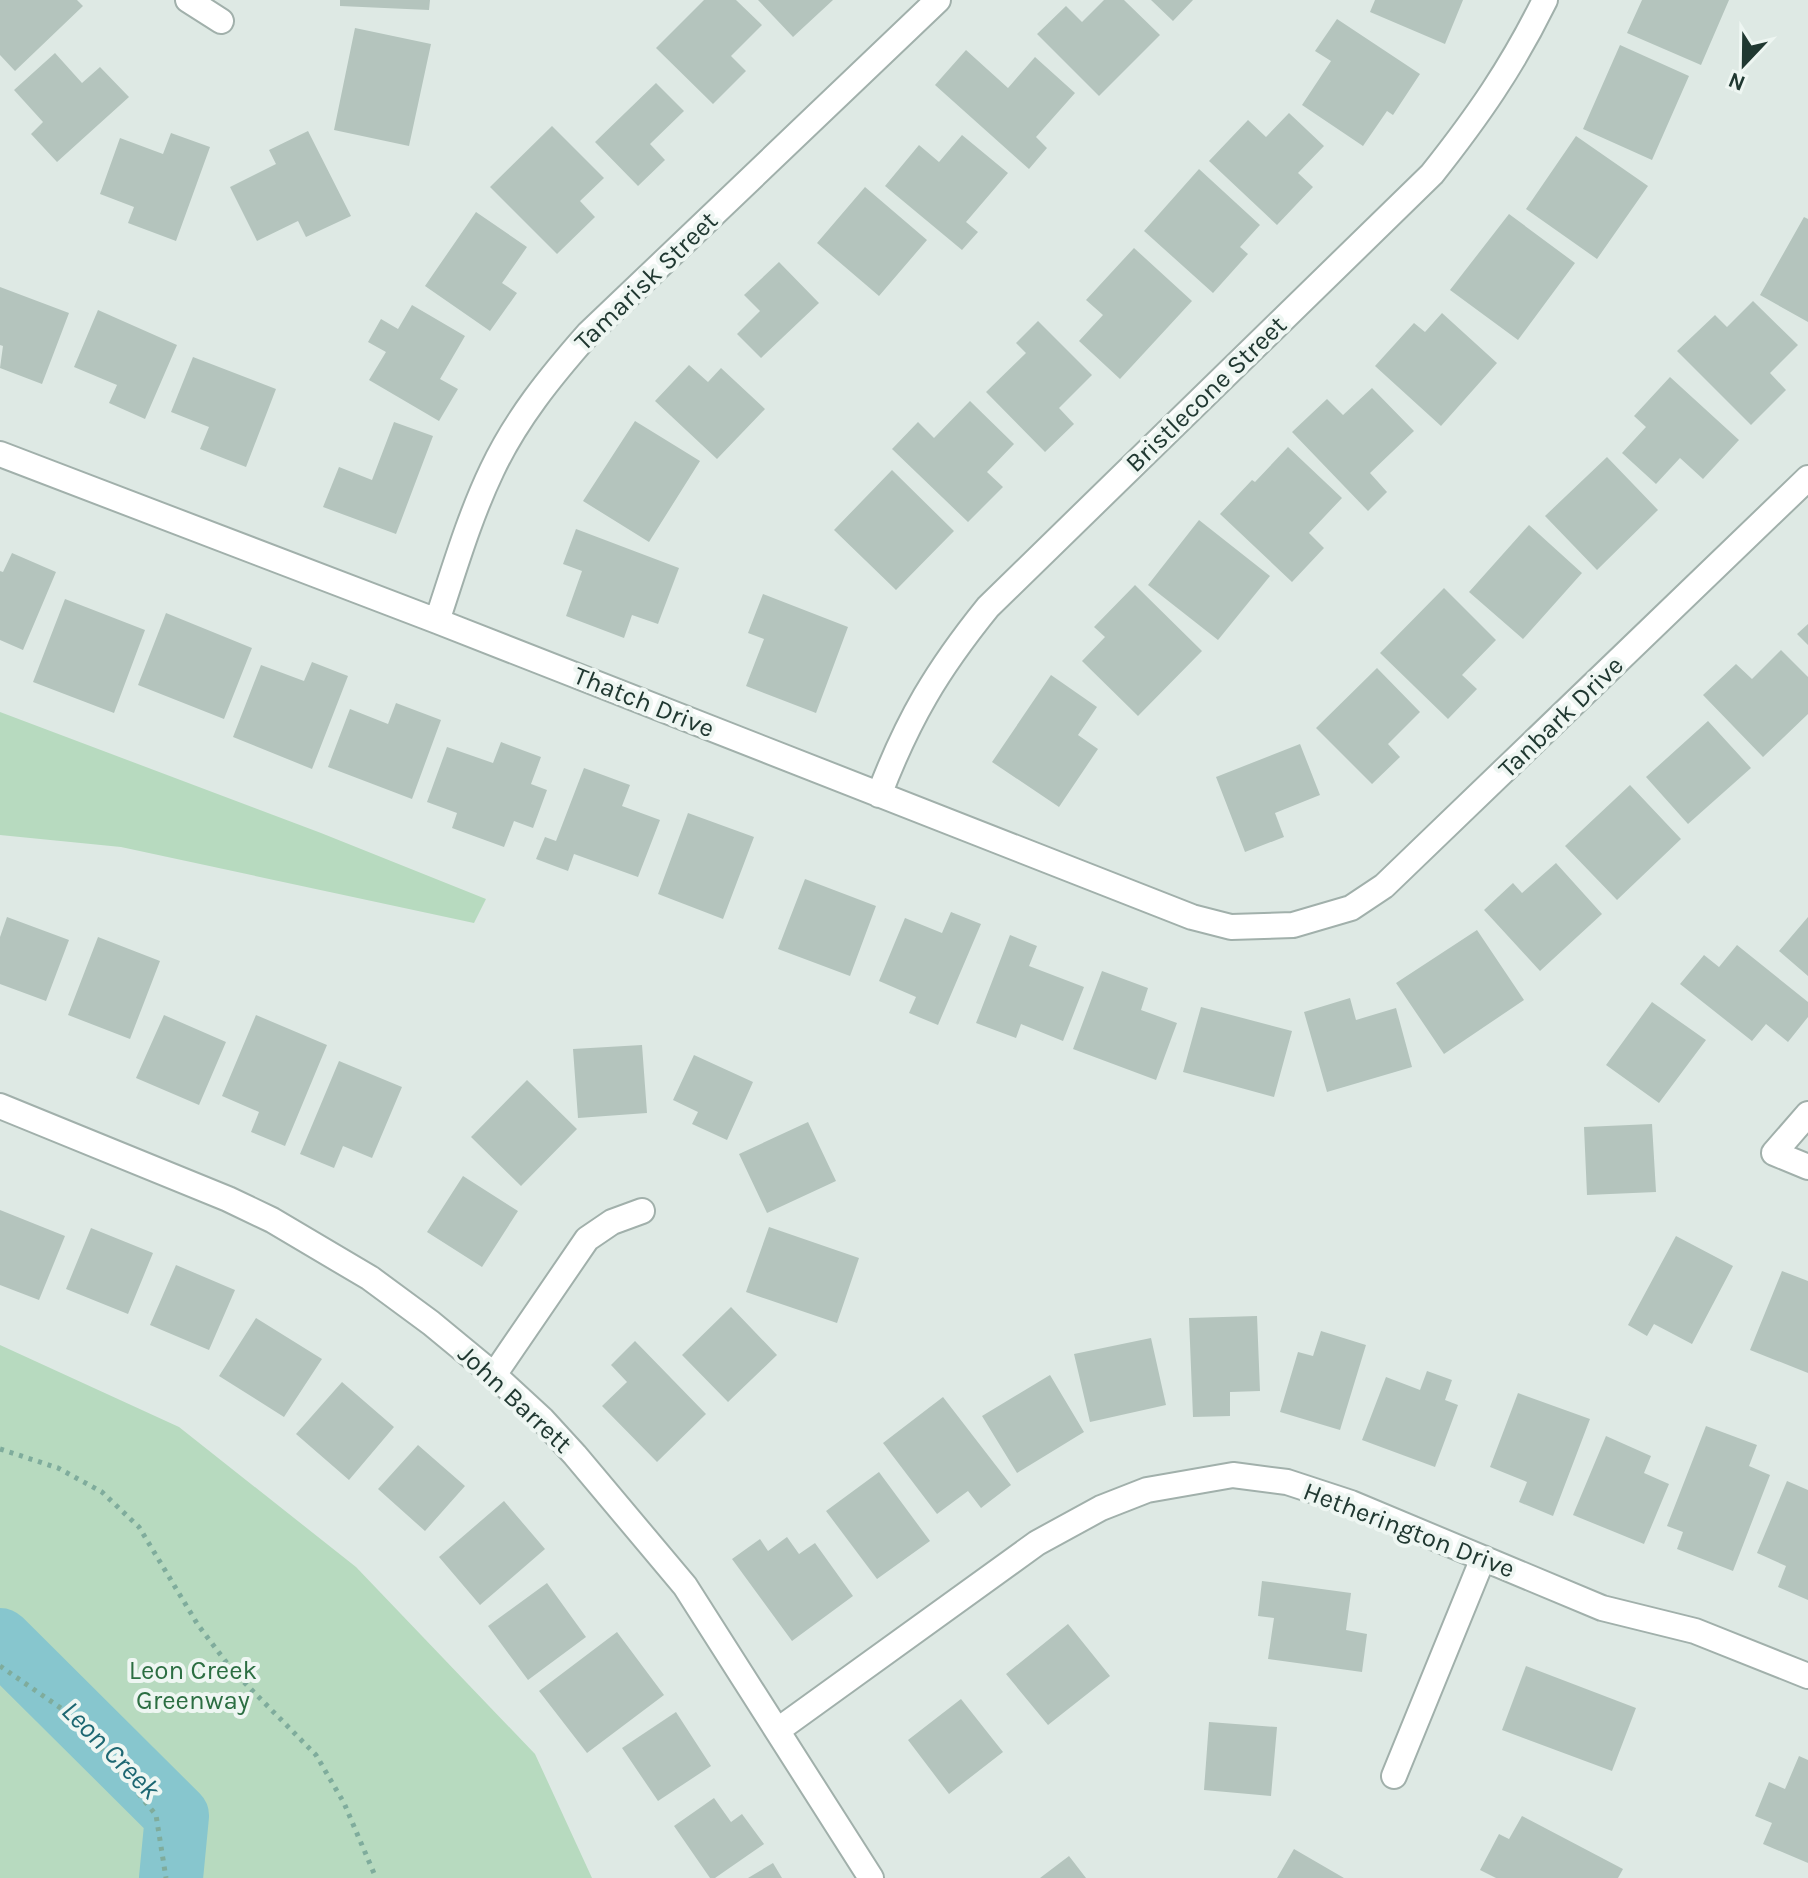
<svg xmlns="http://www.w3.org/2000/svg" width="1808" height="1878" font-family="Karla,sans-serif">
	<rect width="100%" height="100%" fill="#dee9e4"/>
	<!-- green -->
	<path fill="#b7dabf" d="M0,712L321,833L486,899L474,923L121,847L0,835Z
		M0,1345L179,1427L356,1567L535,1754L592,1878H0Z"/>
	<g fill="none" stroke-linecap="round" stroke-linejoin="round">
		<!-- river -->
		<path stroke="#87c6ce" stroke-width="64" d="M0,1640L177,1816L171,1878"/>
	</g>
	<!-- building -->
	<path fill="#b4c4bd" d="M0,0H77L83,6L15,71L0,55Z
		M340,0H430L429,10L340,6Z
		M704,0H736L762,25L731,56L746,71L713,104L656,48Z
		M758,0H833L793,37Z
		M1104,0H1124L1160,35L1099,96L1037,34L1066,6L1082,22Z
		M1151,0H1193L1173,21Z
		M1375,0H1463L1445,44L1370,12Z
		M1642,0H1729L1701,65L1627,33Z
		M1337,19L1420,74L1393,115L1387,111L1363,146L1302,105L1331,61L1315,51Z
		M355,28L431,44L409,146L334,130Z
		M1620,45L1689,76L1652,160L1583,129Z
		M966,50L1008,88L1035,57L1075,93L1036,137L1047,148L1029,169L935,85Z
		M55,53L82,83L100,67L129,97L57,162L31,134L43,122L14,90Z
		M656,83L684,111L650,144L665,160L638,186L595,142Z
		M1289,113L1324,146L1298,173L1313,187L1277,225L1209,161L1248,120L1266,137Z
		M552,126L604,178L580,201L595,217L557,254L490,187Z
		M308,131L351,216L306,237L298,221L257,241L230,187L276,164L269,150Z
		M171,133L210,147L176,241L128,223L134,207L100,194L120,138L163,154Z
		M962,135L1008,173L966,222L978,232L962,250L885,186L919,145L939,162Z
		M1576,136L1648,186L1597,259L1526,209Z
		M1199,169L1260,225L1240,247L1248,254L1213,293L1144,231Z
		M865,187L927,240L879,296L817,243Z
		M476,212L527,247L502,283L517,293L490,331L425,286Z
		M1509,214L1575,263L1518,340L1450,290Z
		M1804,217L1808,219V322L1760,295Z
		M1134,248L1192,301L1120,379L1079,341L1103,315L1086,300Z
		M779,262L819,303L761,358L737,334L760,311L744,295Z
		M0,287L69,313L42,384L0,368L3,346L0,345Z
		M1753,301L1798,345L1770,373L1786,390L1751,425L1677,351L1715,315L1727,327Z
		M412,305L465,336L440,379L458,389L439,421L369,380L386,352L368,342L381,319L398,329Z
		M98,310L177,345L145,419L109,403L117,385L74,367Z
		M1442,313L1497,363L1441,426L1375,366L1414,323L1425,332Z
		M1038,321L1092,375L1059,408L1074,424L1045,452L986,392L1026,353L1016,343Z
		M193,357L276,389L246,467L200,449L209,427L171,412Z
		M689,365L708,382L721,368L765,409L717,459L655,401Z
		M1670,377L1739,440L1703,479L1680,458L1656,484L1622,453L1646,427L1634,416Z
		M1372,388L1414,431L1370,473L1387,492L1368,511L1292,432L1327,399L1343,415Z
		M970,401L1014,444L987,472L1003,487L968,522L892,449L918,422L934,438Z
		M635,421L700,461L649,542L583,501Z
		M394,422L433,436L396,534L323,507L339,467L372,480Z
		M1288,447L1342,498L1309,533L1324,548L1292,582L1220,514L1252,480L1255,482Z
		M1607,457L1658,510L1597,570L1545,516Z
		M892,470L954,531L896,590L834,530Z
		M1199,520L1270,576L1218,640L1148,585Z
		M1529,525L1582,573L1523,639L1469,592Z
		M576,529L679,568L658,624L632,615L624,638L566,616L582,571L563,564Z
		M12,553L56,572L23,650L0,640V571L3,572Z
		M1135,585L1202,651L1138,716L1082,661L1105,637L1094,627Z
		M1444,588L1496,640L1462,675L1477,689L1448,719L1380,653Z
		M763,594L848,627L816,713L746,686L764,639L748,633Z
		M65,599L145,630L114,713L33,682Z
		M166,613L252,648L224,719L138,685Z
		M1808,624V645L1797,634Z
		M1781,650L1808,677V714L1763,757L1703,695L1736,664L1752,679Z
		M312,662L348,676L312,769L233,737L261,665L304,681Z
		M1377,668L1420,712L1388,744L1400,757L1372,784L1316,728Z
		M1051,675L1097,707L1078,735L1098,749L1059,807L992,762Z
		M396,703L441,720L412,799L328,767L350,709L388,724Z
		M1708,721L1751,768L1688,824L1646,777Z
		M501,742L541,757L531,784L547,790L533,828L514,821L504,847L452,828L457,813L427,802L447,747L493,763Z
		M1300,744L1320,795L1275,813L1284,837L1245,852L1216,777Z
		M584,768L630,785L622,806L660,820L638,877L574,854L568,871L536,859L545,837L556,841Z
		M1630,785L1681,839L1617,900L1565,846Z
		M688,813L754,837L723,919L658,894Z
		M1556,863L1602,914L1540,971L1484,910L1513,883L1522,893Z
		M805,879L876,906L850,976L778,949Z
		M951,912L981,924L938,1025L909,1013L916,997L879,981L905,918L942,933Z
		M7,917L69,940L46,1001L0,984V937Z
		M1808,917V976L1779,951Z
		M1477,930L1524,1000L1444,1054L1396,983Z
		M1010,935L1037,946L1029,966L1084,987L1063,1041L1021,1024L1016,1038L976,1023Z
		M98,937L160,961L130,1039L68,1015Z
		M1737,945L1808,1002V1017L1788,1042L1766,1024L1752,1041L1680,984L1704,955L1719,967Z
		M1102,971L1148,988L1141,1010L1177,1023L1156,1080L1073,1049Z
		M1350,998L1356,1020L1396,1008L1412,1067L1327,1092L1304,1012Z
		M1652,1002L1706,1040L1659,1103L1606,1065Z
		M1201,1007L1292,1031L1274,1097L1183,1072Z
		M164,1015L226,1042L199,1105L136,1078Z
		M256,1015L327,1045L285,1146L251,1132L259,1112L222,1096Z
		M642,1045L647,1113L578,1118L573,1049Z
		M694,1055L753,1082L727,1140L692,1124L698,1112L673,1100Z
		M339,1061L402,1087L372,1158L343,1146L334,1168L300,1154Z
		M527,1080L577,1129L521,1186L471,1137Z
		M808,1122L836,1181L767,1213L739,1154Z
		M1652,1124L1656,1192L1587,1195L1584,1127Z
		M463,1176L518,1211L482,1267L427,1232Z
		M0,1210L65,1236L39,1300L0,1285Z
		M769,1227L859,1258L837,1323L746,1292Z
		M91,1228L153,1253L128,1314L66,1289Z
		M1676,1236L1733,1266L1692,1344L1654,1324L1647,1336L1628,1325Z
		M176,1265L235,1290L209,1350L150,1325Z
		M1782,1271L1808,1281V1373L1750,1350Z
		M731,1307L777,1355L728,1402L682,1355Z
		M1257,1316L1260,1391L1230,1392V1416L1193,1417L1189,1318Z
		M256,1318L322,1359L284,1417L219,1376Z
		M1321,1331L1366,1345L1340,1430L1280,1412L1298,1352L1313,1356Z
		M1151,1338L1166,1405L1090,1422L1074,1354Z
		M635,1341L706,1414L657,1462L602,1406L627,1382L611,1365Z
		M1427,1371L1452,1380L1445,1400L1458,1405L1435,1467L1362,1440L1386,1377L1420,1390Z
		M1050,1375L1084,1432L1017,1473L982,1416Z
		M342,1382L394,1427L349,1480L296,1434Z
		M1518,1393L1590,1419L1553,1516L1519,1502L1527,1482L1490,1467Z
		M943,1397L1011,1485L981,1508L968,1491L937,1514L883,1443Z
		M1706,1426L1757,1445L1749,1466L1770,1475L1733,1571L1677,1549L1683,1532L1667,1526Z
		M1606,1436L1651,1456L1644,1473L1669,1484L1644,1544L1573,1515Z
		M418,1445L465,1486L425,1531L378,1489Z
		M879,1472L930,1541L877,1579L826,1511Z
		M1787,1481L1808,1490V1600L1778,1587L1786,1566L1757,1553Z
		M504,1501L545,1549L480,1605L439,1557Z
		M787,1537L799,1554L815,1543L853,1596L792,1641L732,1559L760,1539L768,1551Z
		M1262,1581L1351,1593L1346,1630L1367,1634L1362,1672L1268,1659L1274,1618L1258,1616Z
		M547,1583L586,1637L528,1680L488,1626Z
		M1068,1624L1110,1676L1048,1725L1006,1674Z
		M617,1632L664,1695L587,1753L539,1691Z
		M1526,1666L1636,1708L1612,1771L1502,1730Z
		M961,1699L1003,1752L949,1794L908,1740Z
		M676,1712L711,1766L658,1801L622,1748Z
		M1209,1722L1277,1727L1271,1796L1204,1790Z
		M1799,1756L1808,1760V1863L1763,1844L1772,1823L1755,1816L1769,1782L1785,1789Z
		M714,1798L731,1822L742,1814L764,1844L715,1878H710L674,1826Z
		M1522,1816L1623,1869L1618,1878H1496L1480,1870L1499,1834L1509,1839Z
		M1294,1849L1344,1878H1277Z
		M1069,1856L1086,1878H1040Z
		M773,1863L782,1878H748Z"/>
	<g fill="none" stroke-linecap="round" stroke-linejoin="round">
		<!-- street casing -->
		<g stroke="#a1b0ab" stroke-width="28">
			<path id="street" d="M188,0L221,21
				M0,454L437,621L1192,917L1231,927L1293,925L1351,908L1384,886L1808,478
				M437,621C454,570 469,518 492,470C516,419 551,376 588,334L938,0
				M879,795C908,719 937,670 988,607L1432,174C1478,116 1512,67 1545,0
				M0,1106L228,1199L272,1220L370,1278L431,1323L494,1375L542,1419L575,1455L685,1586L871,1878
				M1808,1114L1774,1153L1808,1167
				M494,1375L587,1239L612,1222L642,1211
				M778,1730L1037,1543L1101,1508L1147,1490L1233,1475L1287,1482L1351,1503L1602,1608L1695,1631L1808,1676
				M1394,1776L1483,1558"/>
		</g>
		<!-- path -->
		<path stroke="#7fac9c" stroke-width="5" stroke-dasharray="4 6" stroke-linecap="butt" d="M0,1449L58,1468L102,1492L139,1527L198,1625L233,1671L316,1755L344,1803L376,1878
			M0,1666L78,1720L156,1815L166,1878"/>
		<!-- street -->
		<use href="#street" stroke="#fff" stroke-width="24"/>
	</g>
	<g text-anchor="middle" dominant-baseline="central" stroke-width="8" stroke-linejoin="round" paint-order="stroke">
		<!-- street labels -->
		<g font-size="26" fill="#203831" stroke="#eef6f2">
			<text transform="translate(646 281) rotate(-44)">Tamarisk Street</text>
			<text transform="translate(1206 394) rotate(-44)">Bristlecone Street</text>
			<text transform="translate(644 702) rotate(22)">Thatch Drive</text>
			<text transform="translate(1561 717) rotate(-44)">Tanbark Drive</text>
			<text transform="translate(515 1399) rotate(43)">John Barrett</text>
			<text transform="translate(1409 1530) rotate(21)">Hetherington Drive</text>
		</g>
		<!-- park labels -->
		<g font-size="26" fill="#2c6e42" stroke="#eef6f2">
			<text x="193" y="1670">Leon Creek<tspan x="193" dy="30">Greenway</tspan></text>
		</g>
		<!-- water labels -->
		<g font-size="28" font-style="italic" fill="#1d6772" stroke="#eef6f2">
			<text transform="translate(111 1750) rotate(45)">Leon Creek</text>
		</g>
	</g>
	<!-- north arrow -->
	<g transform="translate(1744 64) rotate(202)" stroke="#eef6f2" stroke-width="6" paint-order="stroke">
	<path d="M0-6L14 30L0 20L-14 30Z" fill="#203831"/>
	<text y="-12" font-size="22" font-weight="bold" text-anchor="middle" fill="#203831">N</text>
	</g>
</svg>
